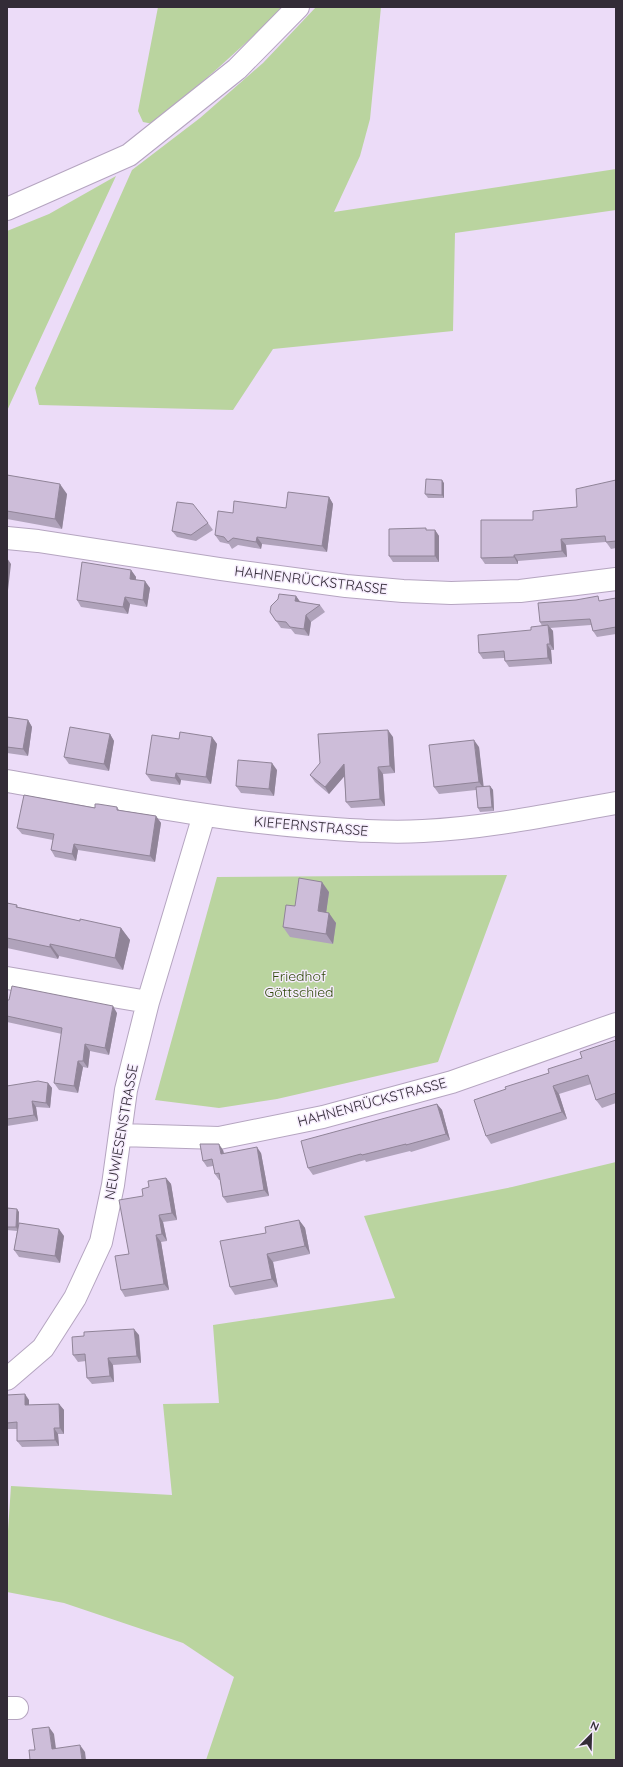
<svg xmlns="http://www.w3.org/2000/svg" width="623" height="1767" font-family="Quicksand,sans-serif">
	<rect width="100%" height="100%" fill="#ecdcf8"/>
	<!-- green -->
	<path fill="#bad49f" d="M158,7H285L217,69L153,124L143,122L138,111Z
		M316,7H381L370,119L360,156L334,212L616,169V210L455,233L453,331L273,349L233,410L39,405L35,388L132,170L200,118L263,63Z
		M116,176L11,402L7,411V231L49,214Z
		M507,875L438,1062L277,1099L219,1108L155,1100L217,877Z
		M616,1162V1760H206L234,1677L183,1643L64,1603L7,1592V1546L11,1486L172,1495L163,1404L219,1403L213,1325L395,1298L364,1216L512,1187Z"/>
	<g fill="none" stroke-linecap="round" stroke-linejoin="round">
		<!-- minor casing -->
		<g stroke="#b5a5c0" stroke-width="24">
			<path id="minor" d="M7,209L129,155L237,69L298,7
				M7,538L38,541L220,569L346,586L403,591L451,593L520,591L616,579
				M7,781C107,798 208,819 309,827C347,830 385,833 423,831C488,828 553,814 616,803
				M7,978L148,1002
				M120,1135L219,1138L323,1117L452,1082L616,1024
				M7,1379L43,1348L75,1298L101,1242L113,1185L126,1090L148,1002L204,815
				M7,1708H17"/>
		</g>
		<!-- minor -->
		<use href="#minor" stroke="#fff" stroke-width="22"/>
	</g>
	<!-- wall -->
	<path fill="#b0a3bb" d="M7,475L67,494L62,529L7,519Z
		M616,480V548L611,549L606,542L566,545L567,557L518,561V564H485L481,558L533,520L577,507Z
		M444,483V498H428L425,494Z
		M329,497L333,504L327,552L262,544L261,549L238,545L232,549L229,544L220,542L215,535L233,513L286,508Z
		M208,523L213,530L196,541L177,537L172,531Z
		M428,530H435L439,536V562H393L389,556Z
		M131,570L136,577V580L150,588L147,607L130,604L128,614L81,607L77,600Z
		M296,596L300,602L320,605L325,612L311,622L309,636L295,634L291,629L281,628L270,612Z
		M616,598V634L597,637L593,631L591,625L550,628L553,631L554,650H551L552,664L509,667L505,661L504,658L483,659L479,653L542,626L540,622L601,601Z
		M7,717L28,720L32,727L28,756L7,753Z
		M110,734L114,741L109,771L69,764L64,757Z
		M212,737L217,744L211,784L181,780L180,785L151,781L146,774L179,739Z
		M393,737L395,773L383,774L385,806L351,808L346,802L344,776L329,794L315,782L310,775Z
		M479,747L483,787L490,786L493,790L494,811L480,812L478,808L476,790L439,794L434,787Z
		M277,770L274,796L241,793L236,786Z
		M117,807L119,810L156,816L161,823L155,862L78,850L76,861L55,857L51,850L53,840L22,834L17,828L95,808Z
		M329,892L326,913L336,923L333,944L290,937L283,927L295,906Z
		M7,903L17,905L18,907L80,921L121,928L130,940L123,970L59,956L58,959L7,948Z
		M7,1000L117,1013L109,1055L90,1051L88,1068L83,1067L78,1093L59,1090L54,1083L62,1034L7,1022Z
		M616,1040V1103L602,1108L596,1100L591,1084L559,1094L567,1119L491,1144L486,1136L506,1089L549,1073L582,1058Z
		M48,1083L52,1088L50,1108L36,1107L38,1121L7,1126V1086Z
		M437,1104L442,1110L450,1140L411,1152L410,1151L366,1162L365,1160L313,1175L308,1168Z
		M223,1150L224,1153H261L269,1196L227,1203L223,1197L220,1180H219L215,1174L213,1166L207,1167L203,1161Z
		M166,1178L171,1184L177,1220L163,1222L167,1241L161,1242L169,1290L125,1297L121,1290L143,1196L149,1187Z
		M7,1208L19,1212V1223L64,1236L60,1263L19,1257L14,1250L17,1231L7,1230Z
		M299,1220L305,1228L310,1254L273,1262L278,1287L235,1295L230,1287L266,1233Z
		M139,1335L141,1363L113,1365L114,1382L92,1384L87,1378L86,1361L78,1362L73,1355Z
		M7,1395L29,1400V1405L59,1404L64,1410V1434H58L59,1446L22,1447L17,1441V1429H7Z"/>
	<!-- shaded-wall -->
	<path fill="#908498" d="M442,480L444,483V498L442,495Z
		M60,484L67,494L62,529L55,519Z
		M329,497L333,504L327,552L322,546Z
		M435,530L439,536V562L435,556Z
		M257,537L262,544L261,549L256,542Z
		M561,539L566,545L567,557L562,551Z
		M514,555L518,561V564L514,557Z
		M7,558L11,564L7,599Z
		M131,570L136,577L135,586L130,579Z
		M145,581L150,588L147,607L143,600Z
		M296,596L301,603L295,601Z
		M125,597L130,604L128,614L123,607Z
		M306,615L311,622L309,636L304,629Z
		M548,625L553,631L554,650L550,644Z
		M547,644L551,650L552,664L548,658Z
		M28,720L32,727L28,756L23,749Z
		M388,730L393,737L395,773L390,766Z
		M110,734L114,741L109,771L104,764Z
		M212,737L217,744L211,784L206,777Z
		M474,740L479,747L484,789L479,782Z
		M272,763L277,770L274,796L269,789Z
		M344,764L349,771L329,794L325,787Z
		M378,767L383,774L385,806L380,799Z
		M176,773L181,780L180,785L175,778Z
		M490,786L493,790L494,811L492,807Z
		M156,816L161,823L155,862L150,856Z
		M74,844L78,850L76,861L72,854Z
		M322,882L329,892L325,921L318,911Z
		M329,913L336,923L333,944L326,934Z
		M121,928L130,940L123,970L115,958Z
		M50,944L59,956L58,959L50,947Z
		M113,1006L117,1013L109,1055L105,1048Z
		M85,1044L90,1051L88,1068L83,1061Z
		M78,1061L83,1067L78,1093L74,1086Z
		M48,1083L52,1088L50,1108L46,1103Z
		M553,1086L559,1094L567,1119L562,1112Z
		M32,1101L36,1107L38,1121L34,1115Z
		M437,1104L442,1110L450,1140L446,1134Z
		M219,1144L223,1150L225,1160L221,1154Z
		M257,1147L261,1153L269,1196L264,1190Z
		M166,1178L171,1184L177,1220L172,1213Z
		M17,1209L19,1212L18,1231L16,1227Z
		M159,1215L163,1222L167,1241L162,1234Z
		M299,1220L305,1228L310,1254L305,1246Z
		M59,1229L64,1236L60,1263L55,1256Z
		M156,1235L161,1242L169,1290L164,1284Z
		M267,1254L273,1262L278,1287L272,1279Z
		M134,1329L139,1335L141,1363L137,1356Z
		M108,1358L113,1365L114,1382L110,1376Z
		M25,1394L29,1400V1411L25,1405Z
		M59,1404L64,1410V1434L60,1428Z
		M54,1428L58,1434L59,1446L55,1440Z
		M49,1727L54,1734L57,1756L52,1749Z
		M80,1745L85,1752L86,1760H82Z"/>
	<!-- building -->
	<path fill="#cdbdd9" stroke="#908498" d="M7,475L60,484L55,519L7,511Z
		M426,479L442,480V495L425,494Z
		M616,480V541L606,542L605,536L561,539L562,551L514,555V557L481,558V520H533V511L577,507L576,489Z
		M288,492L329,497L322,546L257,537L256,542L233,538L228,542L224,537L215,535L218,511L233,513L234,501L286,508Z
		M177,502L193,504L208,523L191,535L172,531Z
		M426,528V530H435V556H389V529Z
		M82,562L131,570L130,579L145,581L143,600L125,597L123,607L77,600Z
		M279,594L296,596L295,601L320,605L306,615L304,629L290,627L286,622L276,621L270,612L271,606L278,599Z
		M598,596L599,601L616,598V627L593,631L590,619L540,622L538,603L576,600Z
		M548,625L550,644H547L548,658L505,661L504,651L479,653L478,635L531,630V627Z
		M7,717L28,720L23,749L7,747Z
		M70,727L110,734L104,764L64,757Z
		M388,730L390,766L378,767L380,799L346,802L344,764L325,787L310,775L320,763L318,734Z
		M180,732L212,737L206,777L176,773L175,778L146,774L152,735L179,739Z
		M474,740L479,782L434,787L429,745Z
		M238,760L272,763L269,789L236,786Z
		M490,786L492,807L478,808L476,787Z
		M24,795L95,808V804H98L117,807V810L156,816L150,856L74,844L72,854L51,850L54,834L17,828Z
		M299,878L322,882L318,911L329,913L326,934L283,927L286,905L295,906Z
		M7,903L17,905L16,907L80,921V919L121,928L115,958L50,944V947L7,938Z
		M12,986L113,1006L105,1048L85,1044L83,1061H78L74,1086L54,1083L62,1028L7,1016V1000H9Z
		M616,1040V1093L596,1100L588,1075L553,1086L562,1112L486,1136L474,1100L506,1089L505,1087L549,1073L548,1069L582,1058L580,1052Z
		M38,1081L48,1083L46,1103L32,1101L34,1115L7,1119V1086Z
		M437,1104L446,1134L406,1145V1144L362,1155L361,1154L308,1168L301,1141Z
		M200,1144H219L221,1154L257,1147L264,1190L223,1197L219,1173L215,1174L212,1159L203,1161Z
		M166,1178L172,1213L159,1215L162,1234L156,1235L164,1284L121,1290L115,1256L129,1254L119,1200L143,1196L142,1189L149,1187L148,1181Z
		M7,1208L17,1209L16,1227H7Z
		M299,1220L305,1246L267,1254L272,1279L230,1287L220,1241L266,1233L265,1227Z
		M19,1223L59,1229L55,1256L14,1250Z
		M134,1329L137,1356L108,1358L110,1376L87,1378L85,1354L73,1355L72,1337L84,1336V1332Z
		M25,1394V1405L59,1404L60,1428H54L55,1440L17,1441V1422L7,1423V1395Z
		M49,1727L52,1749L80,1745L82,1760H30L29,1750H35L32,1729Z"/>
	<g text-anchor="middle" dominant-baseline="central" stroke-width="3" stroke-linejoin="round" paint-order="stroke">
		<!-- street labels -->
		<g font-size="14" fill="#332c37" stroke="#f6ecfd">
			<text transform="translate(311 580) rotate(7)">HAHNENRÜCKSTRASSE</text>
			<text transform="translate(311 826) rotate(5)">KIEFERNSTRASSE</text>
			<text transform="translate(372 1102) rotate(-15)">HAHNENRÜCKSTRASSE</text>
			<text transform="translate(121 1132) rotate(-80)">NEUWIESENSTRASSE</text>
		</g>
		<!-- park labels -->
		<g font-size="14" fill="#31490c" stroke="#f6ecfd">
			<text x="299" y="976">Friedhof<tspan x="299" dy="16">Göttschied</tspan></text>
		</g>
	</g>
	<!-- border -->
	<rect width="623" height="1767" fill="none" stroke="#332c37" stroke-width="16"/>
	<!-- north arrow -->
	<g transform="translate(591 1735) rotate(23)" stroke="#f6ecfd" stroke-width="3" paint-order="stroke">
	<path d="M0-3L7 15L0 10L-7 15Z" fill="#332c37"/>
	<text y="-6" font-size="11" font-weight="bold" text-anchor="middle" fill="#332c37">N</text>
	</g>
</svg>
